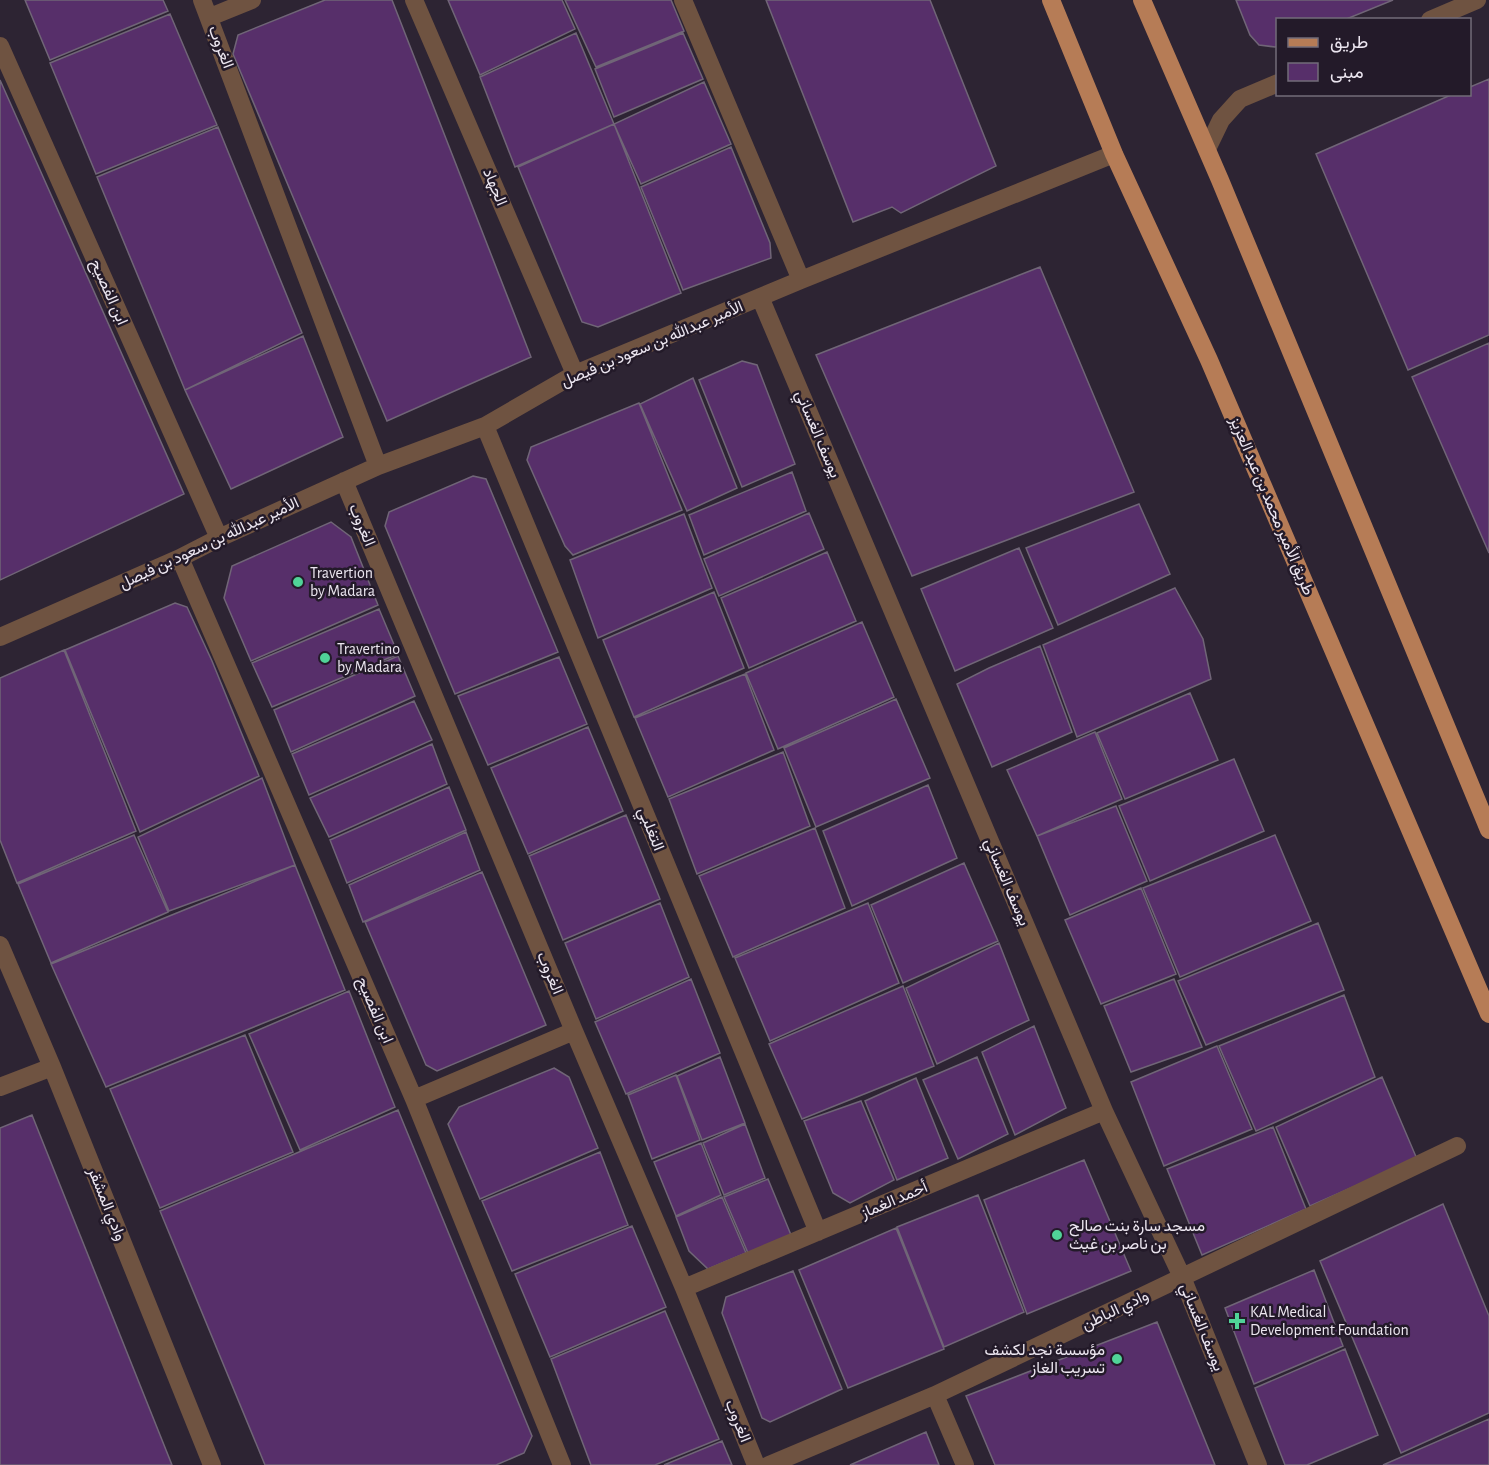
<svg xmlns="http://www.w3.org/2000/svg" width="1489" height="1465" font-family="'Alegreya Sans',Vazirmatn,sans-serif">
	<rect width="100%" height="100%" fill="#2d2433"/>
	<!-- building -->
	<path fill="#572f6a" stroke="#706577" stroke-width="1.5" d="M25,0H163L168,11L50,60Z
		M325,0H392L531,357L387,421L233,54L238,35Z
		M448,0H562L575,29L480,75Z
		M565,0H671L684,31L596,67Z
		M766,0H930L996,166L901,213L892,207L853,222Z
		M1236,0H1393L1344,20H1278V46L1275,47L1259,45L1250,35Z
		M170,14L217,125L96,174L50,63Z
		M576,33L614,124L515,167L480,77Z
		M683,33L703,79L614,117L595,69Z
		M1489,79V335L1408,370L1316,154L1453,94H1470V87Z
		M0,80L184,494L0,580Z
		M704,82L731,144L641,184L614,124Z
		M614,124L681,293L598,327L582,322L518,167Z
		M218,127L302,333L185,390L97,177Z
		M731,147L770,243L771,258L683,290L641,187Z
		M1040,267L1134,492L912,576L816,355Z
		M303,336L343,437L231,489L185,390Z
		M1489,343V553L1412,377Z
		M742,361L757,365L795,464L742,487L699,380Z
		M693,378L737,488L687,511L640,404Z
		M639,403L682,510L573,555L565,546L527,460L531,447Z
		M792,472L806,511L704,555L689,515Z
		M473,476L486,479L558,652L455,694L385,526L389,512Z
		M1139,504L1170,574L1058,625L1026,548Z
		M809,513L824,549L719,596L704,559Z
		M684,514L712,588L598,638L570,560Z
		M331,522L351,537L378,605L251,661L224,598L232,566Z
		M1019,548L1053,628L955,671L921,589Z
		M827,552L856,621L749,668L721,598Z
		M1175,588L1203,639L1211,679L1077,737L1043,645Z
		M714,592L744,668L634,717L603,640Z
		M175,603L187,607L212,661L259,776L140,832L65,650Z
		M379,609L398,654L272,707L252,663Z
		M862,622L894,697L778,749L746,673Z
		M1040,646L1072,732L992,767L957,684L989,668Z
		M64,650L136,831L17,883L0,840V678Z
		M398,656L415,696L291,752L274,710Z
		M559,657L587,724L488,765L458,696Z
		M745,674L774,750L668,797L635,718Z
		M1190,693L1218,760L1125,799L1097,733Z
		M896,699L930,778L816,827L784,748Z
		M414,701L432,740L309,795L292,754Z
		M588,727L623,811L528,854L491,768Z
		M1095,732L1122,799L1037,836L1007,770Z
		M432,744L447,784L329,837L310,798Z
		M783,752L810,826L697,874L669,799Z
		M1234,759L1264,831L1150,881L1119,806Z
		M262,778L295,865L169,911L138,837Z
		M928,785L957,858L852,906L823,831Z
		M449,787L466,830L347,883L330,840Z
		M1116,806L1147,881L1070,915L1037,836Z
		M626,815L660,899L563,940L529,856Z
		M815,828L845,908L733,957L699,876Z
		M466,832L480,870L363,922L349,885Z
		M134,835L168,912L51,963L18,884Z
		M1275,835L1311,921L1180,977L1143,888Z
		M964,863L998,941L903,983L871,905Z
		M295,865L345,990L106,1087L51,964Z
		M482,872L546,1025L437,1071L426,1065L365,922Z
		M1141,888L1176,974L1101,1004L1065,920Z
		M660,903L689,977L596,1019L565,943Z
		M868,903L899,983L770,1041L735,958Z
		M1318,923L1344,990L1206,1045L1178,981Z
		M999,943L1029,1020L937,1064L906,988Z
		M691,979L720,1053L626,1094L595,1022Z
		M1174,979L1202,1047L1131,1072L1104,1006Z
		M903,986L934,1066L802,1119L769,1044Z
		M349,991L395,1107L300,1150L249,1034Z
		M1344,995L1375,1077L1256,1131L1219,1046Z
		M1034,1026L1066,1108L1015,1135L982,1052Z
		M245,1035L293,1152L160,1208L110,1089Z
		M1217,1046L1252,1129L1164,1166L1131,1082Z
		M720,1057L745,1123L702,1140L677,1076Z
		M977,1057L1008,1134L958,1159L923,1080Z
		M554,1068L569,1077L598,1148L480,1199L448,1124L459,1107Z
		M676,1075L700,1140L652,1159L628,1095Z
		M1382,1077L1417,1159L1310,1206L1276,1127Z
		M916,1078L948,1158L897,1180L865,1101Z
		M861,1101L894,1180L850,1203L833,1193L804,1121Z
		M398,1110L532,1436L524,1453L496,1465H265L160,1211Z
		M32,1115L172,1465H0V1128Z
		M745,1124L765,1178L724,1195L703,1143Z
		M1273,1127L1306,1209L1202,1255L1167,1169Z
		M701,1143L721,1195L676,1216L654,1162Z
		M600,1152L628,1225L512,1271L482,1201Z
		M1084,1160L1131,1271L1027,1314L984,1200Z
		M768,1179L791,1235L748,1253L724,1197Z
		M978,1195L1024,1312L944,1347L897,1227Z
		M722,1197L746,1253L708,1269L689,1251L676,1217Z
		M1443,1204L1489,1316V1413L1401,1453L1320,1261Z
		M632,1226L666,1307L550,1357L515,1274Z
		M896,1228L944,1349L848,1388L799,1270Z
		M1314,1270L1343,1346L1254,1384L1225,1308Z
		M793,1271L842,1389L770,1422L762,1418L722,1313L726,1297Z
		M665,1311L719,1439L655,1465H591L551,1359Z
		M1157,1322L1215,1465H995L966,1396Z
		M1345,1349L1378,1435L1307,1465H1285L1255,1388Z
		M1489,1419V1465H1383Z
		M926,1432L939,1465H850Z
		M722,1441L732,1465H664Z"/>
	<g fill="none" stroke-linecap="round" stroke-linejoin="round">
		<!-- minor -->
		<path stroke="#6f5341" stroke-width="18" d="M202,0L378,466
			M414,0L575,374
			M683,0L801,280
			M210,17L252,0
			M1430,20L1477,0
			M0,46L219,538
			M1207,149L1221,120L1240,99L1278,83
			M760,297L1104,1111L1182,1277L1258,1465
			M485,426L818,1232
			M344,481L574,1031L684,1288L756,1465
			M180,558L414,1099L562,1465
			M0,637L180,558L219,538L378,466L485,426L575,374L801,280L1114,154
			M0,945L52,1067L212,1465
			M0,1087L52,1067
			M414,1099L574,1031
			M684,1288L1104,1111
			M935,1395L965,1465
			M769,1465L935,1395L1457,1146"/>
		<!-- major -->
		<path stroke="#b67c56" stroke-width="18" d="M1051,0L1114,154L1209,360L1489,1014
			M1142,0L1220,180L1489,830"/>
	</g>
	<!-- markers -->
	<g fill="#50d398" stroke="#231a29" stroke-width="2">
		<circle cx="298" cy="582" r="6"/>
		<circle cx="325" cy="658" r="6"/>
		<circle cx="1057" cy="1235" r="6"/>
		<path d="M1234 1312h6v6h6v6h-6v6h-6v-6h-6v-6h6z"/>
		<circle cx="1117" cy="1359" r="6"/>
	</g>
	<g text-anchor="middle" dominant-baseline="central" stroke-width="5" stroke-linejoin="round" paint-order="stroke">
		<!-- street labels -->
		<g font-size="16" fill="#ece6f0" stroke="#231a29">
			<text transform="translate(221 47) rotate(69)">الغروب</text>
			<text transform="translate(495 187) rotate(67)">الجهاد</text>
			<text transform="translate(109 292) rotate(66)">ابن الفصيح</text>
			<text transform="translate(652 344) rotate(-23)">الأمير عبدالله بن سعود بن فيصل</text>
			<text transform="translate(818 434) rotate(67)">يوسف الغساني</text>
			<text transform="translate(1272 506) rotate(67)">طريق الأمير محمد بن عبد العزيز</text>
			<text transform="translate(362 525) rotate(67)">الغروب</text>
			<text transform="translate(209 543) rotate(-25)">الأمير عبدالله بن سعود بن فيصل</text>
			<text transform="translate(651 829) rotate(68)">التغلبي</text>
			<text transform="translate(1007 882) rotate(67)">يوسف الغساني</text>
			<text transform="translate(550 973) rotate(67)">الغروب</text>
			<text transform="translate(375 1010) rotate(67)">ابن الفصيح</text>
			<text transform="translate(894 1200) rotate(-23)">أحمد الغماز</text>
			<text transform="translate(107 1204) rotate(68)">وادي المشقر</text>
			<text transform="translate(1115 1310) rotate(-26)">وادي الباطن</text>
			<text transform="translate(1202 1327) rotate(68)">يوسف الغساني</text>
			<text transform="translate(738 1421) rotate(68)">الغروب</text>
		</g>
		<!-- poi labels -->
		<g font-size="16" fill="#ece6f0" stroke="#231a29" text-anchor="start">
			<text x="310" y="573">Travertion<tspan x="310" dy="18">by Madara</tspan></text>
			<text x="337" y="649">Travertino<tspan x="337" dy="18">by Madara</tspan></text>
			<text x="1069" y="1226">مسجد سارة بنت صالح<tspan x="1069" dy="18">بن ناصر بن غيث</tspan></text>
			<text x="1250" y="1312">KAL Medical<tspan x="1250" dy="18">Development Foundation</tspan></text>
			<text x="1105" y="1350" text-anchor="end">مؤسسة نجد لكشف<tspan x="1105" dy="18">تسريب الغاز</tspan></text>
		</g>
	</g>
	<!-- legend -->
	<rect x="1276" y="18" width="195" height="78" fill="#231a29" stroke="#736c79" stroke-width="1.5"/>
	<rect x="1288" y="38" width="30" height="9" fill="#b67c56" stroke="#736c79" stroke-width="1.5"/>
	<text x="1330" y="48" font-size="18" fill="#ece6f0">طريق</text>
	<rect x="1288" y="63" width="30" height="18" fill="#572f6a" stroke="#736c79" stroke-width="1.5"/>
	<text x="1330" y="78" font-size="18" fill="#ece6f0">مبنى</text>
</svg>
